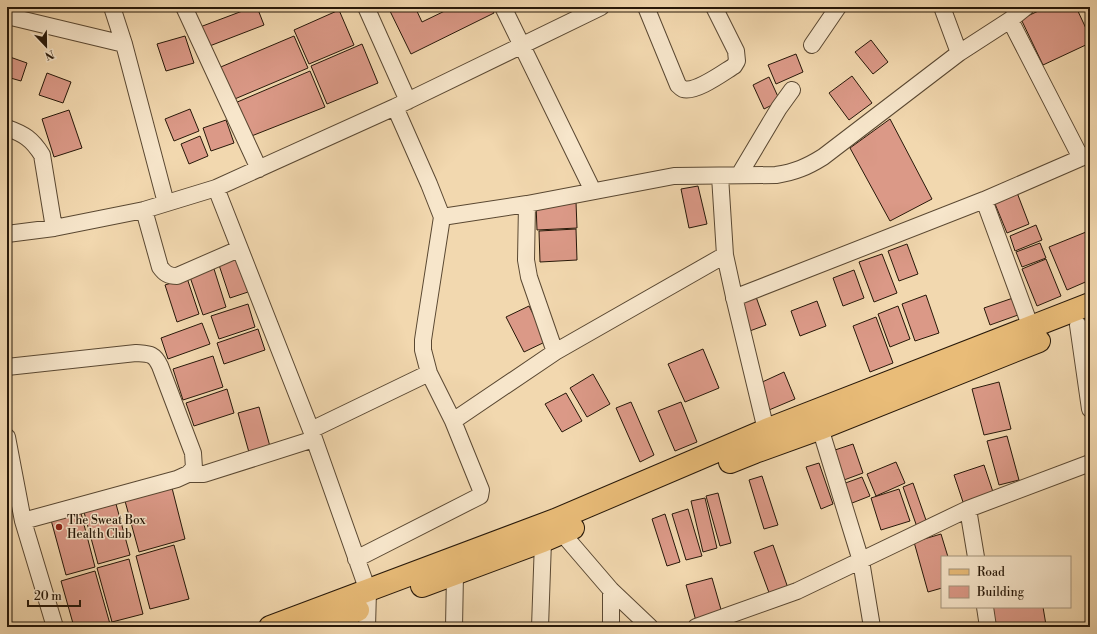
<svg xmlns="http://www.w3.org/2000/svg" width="1097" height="634" font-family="'Libre Bodoni',serif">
	<rect width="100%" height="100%" fill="#f2d8af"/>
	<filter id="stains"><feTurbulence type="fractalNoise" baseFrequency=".005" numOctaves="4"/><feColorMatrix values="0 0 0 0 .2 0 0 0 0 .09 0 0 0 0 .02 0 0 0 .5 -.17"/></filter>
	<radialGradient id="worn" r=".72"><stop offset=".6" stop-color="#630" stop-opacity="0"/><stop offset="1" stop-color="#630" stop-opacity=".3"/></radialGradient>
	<!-- building -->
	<path fill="#db9987" stroke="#271809" d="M253,7H257L264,25L207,47L200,27Z
		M388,7H415L422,22L453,7H491L494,13L411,54Z
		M1047,7H1076L1090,37V43L1043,65L1021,19Z
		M1086,7H1090V16Z
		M339,10L354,45L309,64L294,30Z
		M185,36L194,63L166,71L157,44Z
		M294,36L308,68L230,101L216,69Z
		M871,40L888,62L873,74L855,52Z
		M362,44L378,83L327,104L311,66Z
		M796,54L803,72L776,84L768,65Z
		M7,56L27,63L21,81L7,77Z
		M310,71L325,107L249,137L235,103Z
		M47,73L71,82L63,103L39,95Z
		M852,76L872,103L849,120L829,93Z
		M769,77L780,101L764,109L753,85Z
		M190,109L199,131L174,141L165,119Z
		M69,110L82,148L54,157L42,119Z
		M890,119L932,199L890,221L850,148Z
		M226,120L234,143L211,151L203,128Z
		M200,136L208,156L189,164L181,144Z
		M698,186L707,224L689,228L681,189Z
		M1016,190L1029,224L1007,233L993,199Z
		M576,202L577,228L537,230L536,204Z
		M1036,225L1042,240L1015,251L1010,236Z
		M576,229L577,260L540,262L539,231Z
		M1086,232L1090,241V280L1067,290L1049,247Z
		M1040,243L1046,258L1022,267L1016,252Z
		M907,244L918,274L899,281L888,251Z
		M882,254L897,293L874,302L859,262Z
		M240,258L251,291L230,298L219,265Z
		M1046,259L1061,296L1037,306L1022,269Z
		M214,269L226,307L203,315L190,277Z
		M854,270L864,298L843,306L833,278Z
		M187,278L199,314L177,322L165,285Z
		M755,294L766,325L747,332L740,302Z
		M926,295L939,333L915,341L902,304Z
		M1013,298L1018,315L990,325L984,308Z
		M817,301L826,326L800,336L791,311Z
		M248,304L255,327L219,339L211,316Z
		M529,306L547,341L524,352L506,317Z
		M898,306L910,339L890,347L878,314Z
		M876,317L893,363L870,372L853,326Z
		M202,323L210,344L168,359L161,338Z
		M258,329L265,350L224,364L217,343Z
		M703,349L719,388L685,402L668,364Z
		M213,356L223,387L183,400L173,369Z
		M784,372L795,399L769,410L758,384Z
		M593,374L610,404L587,417L570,388Z
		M999,382L1011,429L984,435L972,389Z
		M227,389L234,413L194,426L186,403Z
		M566,393L582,421L562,432L545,404Z
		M631,402L654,455L640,462L616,408Z
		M681,402L697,442L675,451L658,411Z
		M259,407L271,450L250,456L238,413Z
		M1007,436L1019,480L999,485L987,441Z
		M853,444L863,473L844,480L835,450Z
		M896,462L905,483L876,496L867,474Z
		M819,463L833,504L821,509L806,467Z
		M984,465L994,495L964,505L954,475Z
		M762,476L778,525L764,529L749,480Z
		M862,477L870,496L847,505L840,485Z
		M913,483L927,523L917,527L903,487Z
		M172,488L185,539L139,552L125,501Z
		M899,489L910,521L881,530L871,498Z
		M718,493L731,543L720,546L706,496Z
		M705,498L717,548L703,552L691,501Z
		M116,504L130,555L98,564L84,512Z
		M688,509L702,556L686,560L672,514Z
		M81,513L95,567L66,575L51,520Z
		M665,514L680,562L667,566L652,519Z
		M941,534L948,557H942V588L928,592L914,542Z
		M174,545L189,599L150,609L136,556Z
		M773,545L789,591L771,598L754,552Z
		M129,559L143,614L112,622L97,568Z
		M95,571L110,624L99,627H74L61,581Z
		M712,578L722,613L696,621L686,585Z
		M990,607H1043L1046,625L1030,627H992Z"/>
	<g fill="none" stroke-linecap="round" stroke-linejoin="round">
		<!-- street casing -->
		<g stroke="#5a4832" stroke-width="18">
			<path id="street" d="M112,7L124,44L166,203
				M184,7L259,169
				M366,7L408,101
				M503,7L593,191
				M646,7L678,85C680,87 681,88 683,89C696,93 724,72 734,66L737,61L736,51L714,7
				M942,7L959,53
				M7,16L124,44
				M1010,20L1081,158
				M812,45L838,7
				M7,128C24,134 32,139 42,155L54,228
				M739,175L779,108L792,90
				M720,176L725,255L735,301L766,430
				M216,188L311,430L368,591L367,627
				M984,200L1031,328
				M527,204L526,260L529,277L555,352
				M144,210L160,267C165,274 169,276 177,276L239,249
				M442,217L527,204L674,176L776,175C795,172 807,167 823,157L959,53L1010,20L1026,7
				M7,234L54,228L144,210L216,188L395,107L601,7
				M734,298L984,200L1090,154
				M1078,325L1090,409
				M7,367L136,353C149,354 154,353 160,366L193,453L194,468L188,474L177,479L23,521
				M817,418L861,561L872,627
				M453,421L555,352L725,255
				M311,430L429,373
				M7,437L23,521L55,627
				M188,474H204L314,439
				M968,509L976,557
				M558,525L562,533L611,590L650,627
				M356,559L474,499L480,496L481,490L453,421L429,373L423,350V340L426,320L442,217L429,184L395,107
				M985,607L988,627
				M454,627L455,574
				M540,627L543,541
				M611,627V590
				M696,627L797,591L968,509L1090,463"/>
		</g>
		<!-- primary casing -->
		<g stroke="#271809" stroke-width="24">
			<path id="primary" d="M730,462L755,452L819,429L1039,341
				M422,586L543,541L573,528
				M270,627L555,520L766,430L1090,304
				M317,627L358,610"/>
		</g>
		<!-- street -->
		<use href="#street" stroke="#f7e6cb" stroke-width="16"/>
		<!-- primary -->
		<use href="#primary" stroke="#e9bc78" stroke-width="22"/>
	</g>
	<!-- markers -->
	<circle fill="#8f2418" stroke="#f7e6cb" stroke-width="1.5" cx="59" cy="527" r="4"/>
	<g text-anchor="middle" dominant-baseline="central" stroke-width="3" stroke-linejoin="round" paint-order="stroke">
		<!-- poi labels -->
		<g font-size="12" fill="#271809" stroke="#f7e6cb" text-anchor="start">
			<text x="67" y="520">The Sweat Box<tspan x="67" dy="14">Health Club</tspan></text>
		</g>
	</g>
	<!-- margin -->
	<rect width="1097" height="634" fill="none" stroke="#f2d8af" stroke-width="24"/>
	<rect x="8" y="8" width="1081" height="618" fill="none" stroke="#271809" stroke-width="2"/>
	<rect x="12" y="12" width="1073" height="610" fill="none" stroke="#271809"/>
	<!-- legend -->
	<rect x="941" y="556" width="130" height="52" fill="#f7e6cb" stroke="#a4947d"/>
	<rect x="949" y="569" width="20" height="6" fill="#e9bc78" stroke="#a4947d"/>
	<text x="977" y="576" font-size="12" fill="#271809">Road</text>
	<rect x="949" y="586" width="20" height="12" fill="#db9987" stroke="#a4947d"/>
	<text x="977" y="596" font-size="12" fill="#271809">Building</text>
	<!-- north arrow -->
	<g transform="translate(46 46) rotate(158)" stroke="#f7e6cb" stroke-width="3" paint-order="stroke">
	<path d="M0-3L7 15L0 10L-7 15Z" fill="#271809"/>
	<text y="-6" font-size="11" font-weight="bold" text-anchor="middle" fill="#271809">N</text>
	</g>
	<!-- scale -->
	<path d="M28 600v6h52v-6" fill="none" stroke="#271809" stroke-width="2"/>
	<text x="34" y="600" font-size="12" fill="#271809" stroke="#f7e6cb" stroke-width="3" paint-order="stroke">20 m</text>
	<rect width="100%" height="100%" filter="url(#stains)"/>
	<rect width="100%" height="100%" fill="url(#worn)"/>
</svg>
